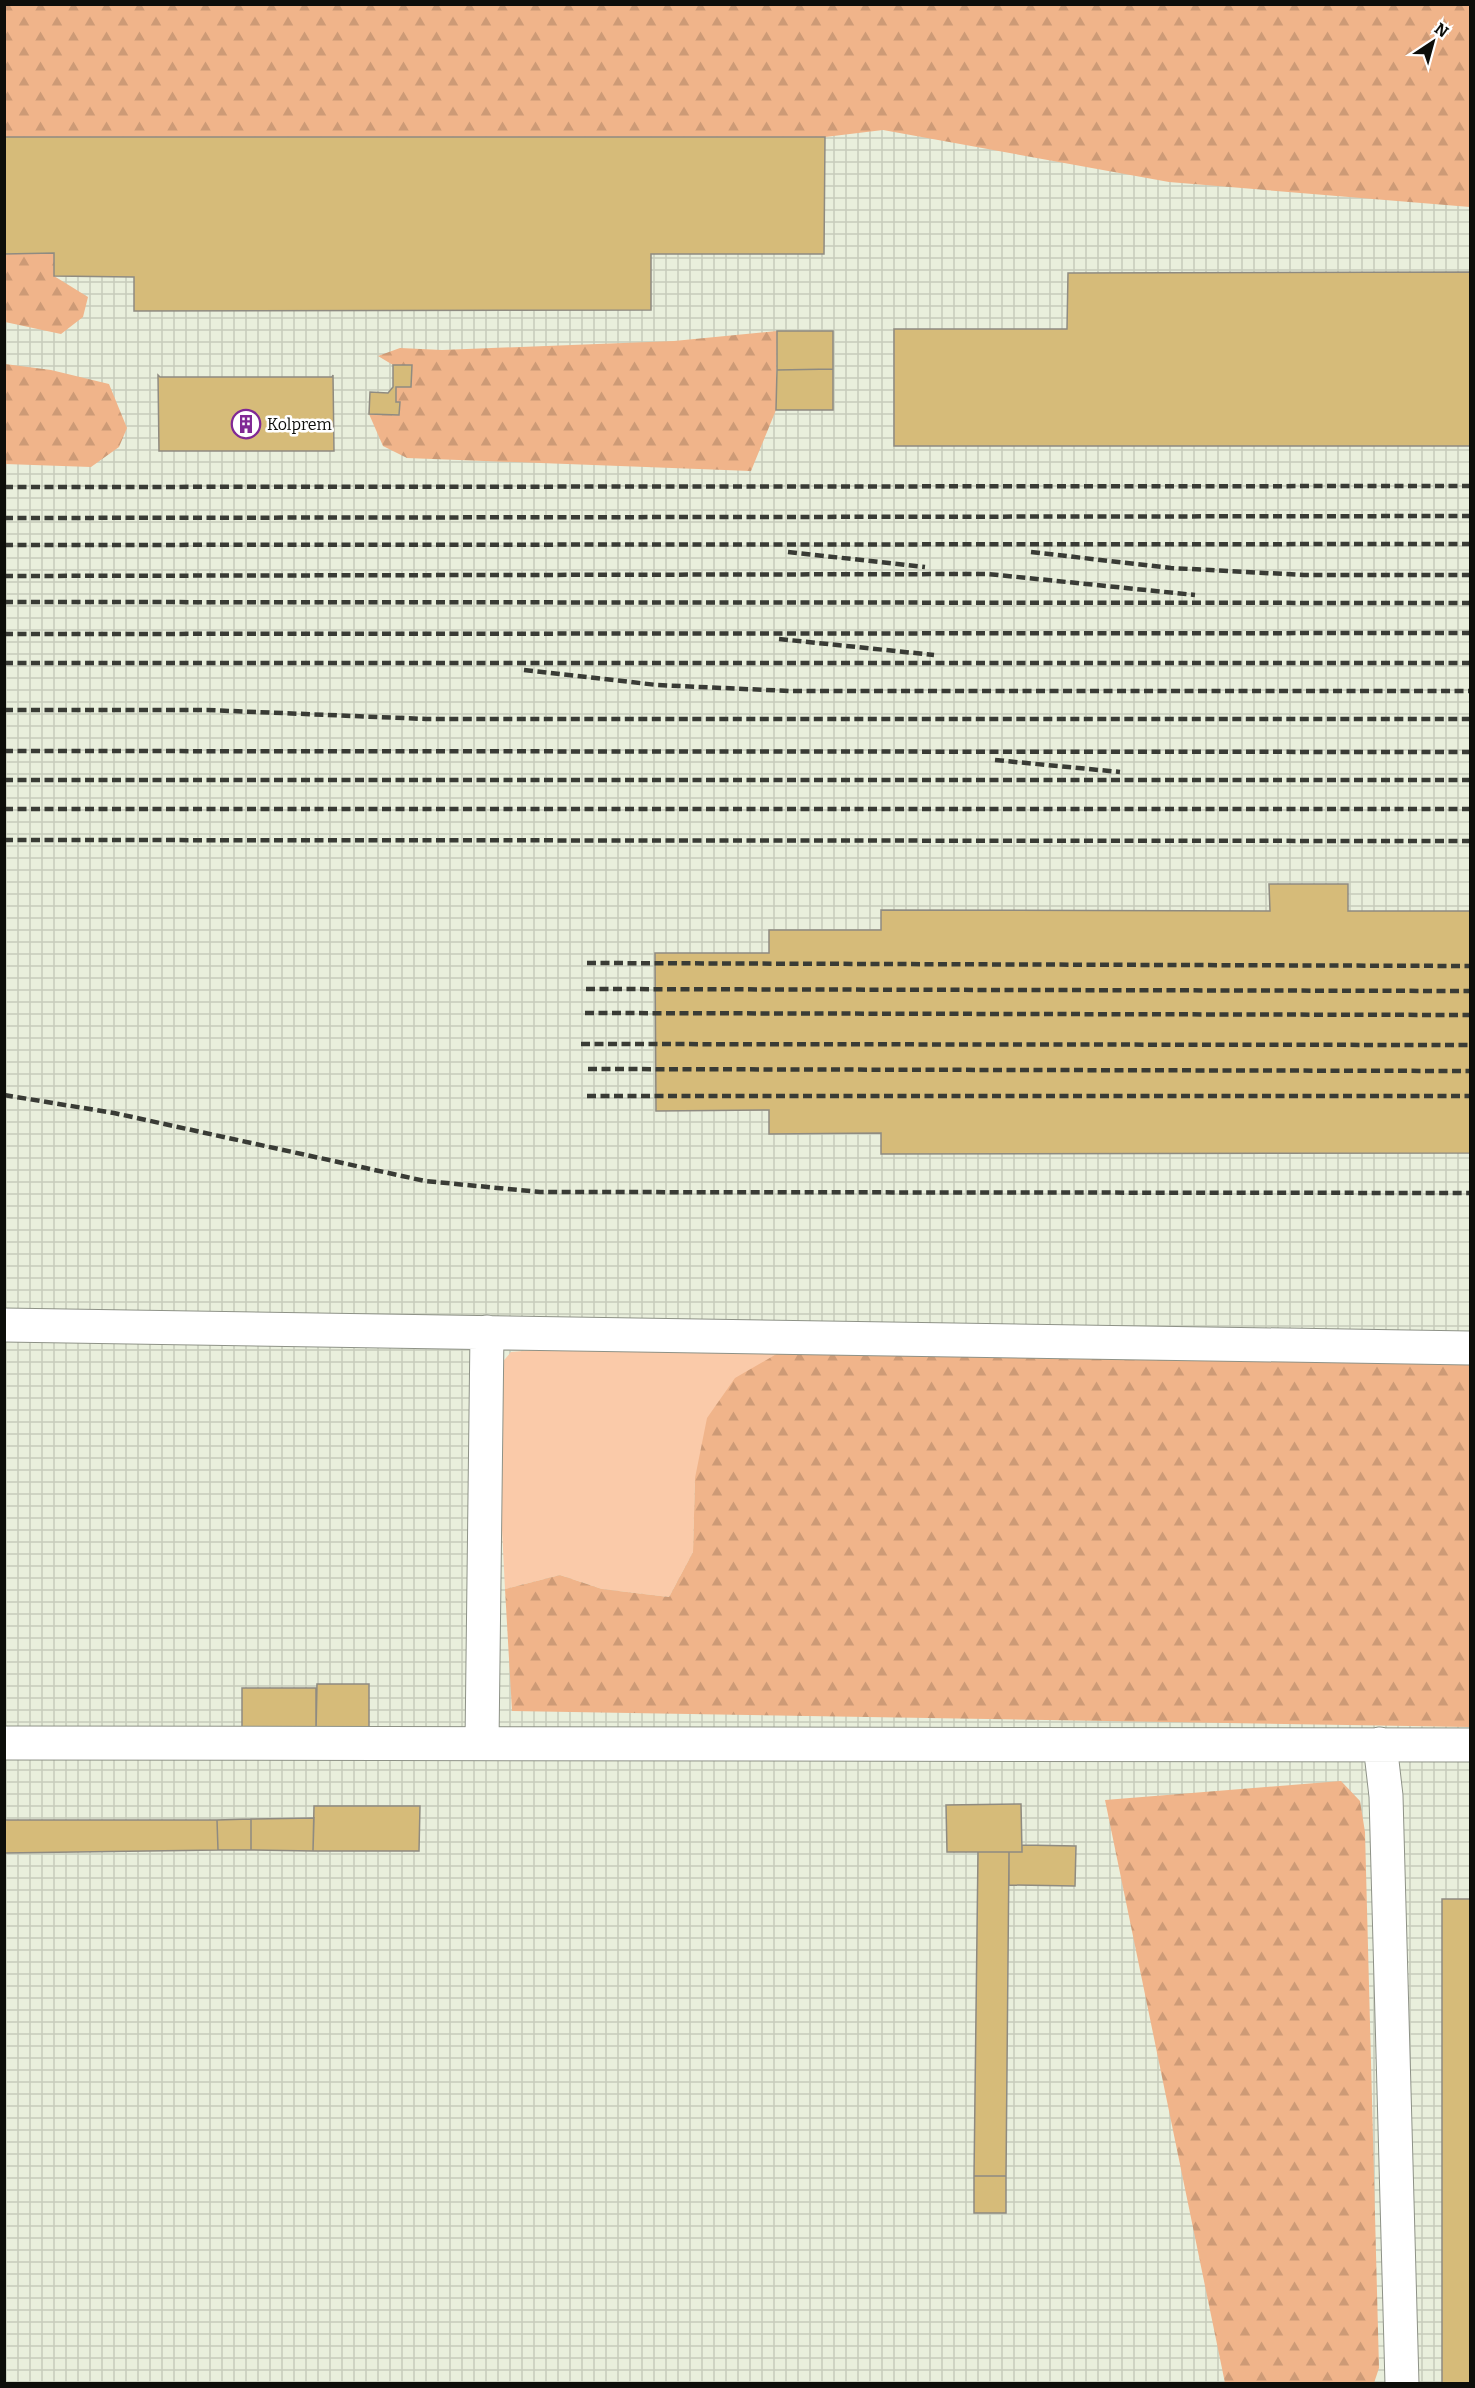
<svg xmlns="http://www.w3.org/2000/svg" width="1475" height="2388" font-family="Bitter,serif">
	<defs>
		<pattern id="industrial-grid" width="8" height="8" patternUnits="userSpaceOnUse" patternTransform="scale(1.5)"><rect width="8" height="8" fill="#e9efdc"/><path d="M0 4h8M4 0v8" fill="none" stroke="#c7ccbb"/></pattern>
		<pattern id="forest-firs" width="22" height="20" patternUnits="userSpaceOnUse" patternTransform="scale(1.5)"><rect width="22" height="20" fill="#f0b48a"/><path d="M5 1l3.5 6h-7zM16 11l3.5 6h-7z" fill="#cd9a76"/></pattern>
	</defs>
	<rect width="100%" height="100%" fill="#f4f8ec"/>
	<!-- industrial -->
	<path fill="url(#industrial-grid)" d="M5,5H1470V2383L5,2384Z"/>
	<!-- green -->
	<path fill="#facaa9" d="M535,1350L780,1352L695,1478L693,1552L669,1597L602,1589L560,1575L505,1589L494,1372L511,1352Z"/>
	<!-- forest -->
	<path fill="url(#forest-firs)" d="M4,5H1470V207L1169,182L883,130L825,137H5Z
		M54,253V276L88,297L83,317L61,334L5,322V254Z
		M777,331L776,410L751,471L407,458L383,446L369,414L399,415L400,402H396V387H411L412,365H393L378,356L400,348L442,350L674,341Z
		M5,364L51,370L109,384L127,428L119,447L91,467L5,464Z
		M780,1352L1470,1365V1727L512,1711L505,1589L560,1575L602,1589L669,1597L693,1552L695,1478L707,1418L735,1378Z
		M1341,1781L1360,1801L1365,1832L1379,2368L1374,2383H1225L1105,1800Z"/>
	<!-- building -->
	<path fill="#d6bb79" stroke="#8f8b81" stroke-width="1.5" d="M4,137H825L824,254H651V310L134,311V277L54,276V253L4,254Z
		M1470,272V446H894V329H1067L1068,273Z
		M777,331H833V369L777,370Z
		M393,365H412L411,387H396V402H400L399,415L369,414L370,392L388,393L393,387Z
		M833,369V410H776L777,370Z
		M158,375L160,377H332L333,375L334,451H159Z
		M1269,884H1348V911H1470V1153L881,1154V1133L769,1134V1110L656,1111L655,953H769V930H881V910L1270,911Z
		M317,1684H369V1732H316Z
		M242,1688H316V1728H242Z
		M1021,1804L1022,1852H947L946,1805Z
		M314,1806H420L419,1851H313Z
		M314,1818L313,1851L251,1850V1819Z
		M251,1819V1850H218L217,1820Z
		M4,1820H217L218,1850L4,1853Z
		M1022,1845L1076,1846L1075,1886L1009,1885V1852H1022Z
		M978,1852H1009L1006,2176H974Z
		M1442,1899H1470V2384H1442Z
		M974,2176H1006V2213H974Z"/>
	<g fill="none" stroke-linecap="round" stroke-linejoin="round">
		<!-- minor casing -->
		<g stroke="#8e9287" stroke-width="35">
			<path id="minor" d="M4,1325L1470,1348
				M4,1743L1470,1745
				M482,1743L487,1332
				M1380,1744L1386,1796L1402,2384"/>
		</g>
		<!-- minor -->
		<use href="#minor" stroke="#fff" stroke-width="33"/>
		<!-- rail -->
		<path stroke="#393b35" stroke-width="4.5" stroke-dasharray="9 4.5" stroke-linecap="butt" d="M4,487L1470,486
			M4,518L1470,516
			M4,545L1470,544
			M788,552L925,567
			M1031,552L1171,568L1304,575H1470
			M4,576L988,574L1195,595
			M4,602L1470,603
			M4,634L1470,633
			M779,639L934,655
			M4,663H1470
			M524,670L657,685L789,691H1470
			M4,710H207L426,719H1470
			M4,751L1470,752
			M995,760L1120,772
			M4,780H1470
			M4,809H1470
			M4,840L1470,841
			M587,963L1470,966
			M586,989L1470,991
			M585,1013L1470,1015
			M581,1044L1470,1045
			M588,1069L1470,1071
			M4,1095L114,1113L425,1181L540,1192L1470,1193
			M587,1096H1470"/>
	</g>
	<!-- icons -->
	<defs>
		<g id="building-ring" transform="scale(1.5)"><circle r="9.5" fill="#fff" stroke="#802895" stroke-width="1.5"/><path d="M-4-6H4V6H1V3H-1V6H-4ZM-2.5-4.3h1.7v1.8h-1.7ZM.8-4.3h1.7v1.8H.8ZM-2.5-1h1.7V.8h-1.7ZM.8-1h1.7V.8H.8Z" fill="#802895"/></g>
	</defs>
	<g fill-rule="evenodd">
		<use href="#building-ring" x="246" y="424"/>
	</g>
	<g text-anchor="middle" dominant-baseline="central" stroke-width="5" stroke-linejoin="round" paint-order="stroke">
		<!-- poi labels -->
		<g font-size="16" fill="#0d0e0a" stroke="#fff" text-anchor="start">
			<text x="267" y="424">Kolprem</text>
		</g>
	</g>
	<!-- border -->
	<rect width="1475" height="2388" fill="none" stroke="#0d0e0a" stroke-width="12"/>
	<!-- north arrow -->
	<g transform="translate(1433 42) rotate(36)" stroke="#ffffff" stroke-width="4.5" paint-order="stroke">
	<path d="M0-4.5L10 22L0 15L-10 22Z" fill="#0d0e0a"/>
	<text y="-9" font-size="16" font-weight="bold" text-anchor="middle" fill="#0d0e0a">N</text>
	</g>
</svg>
